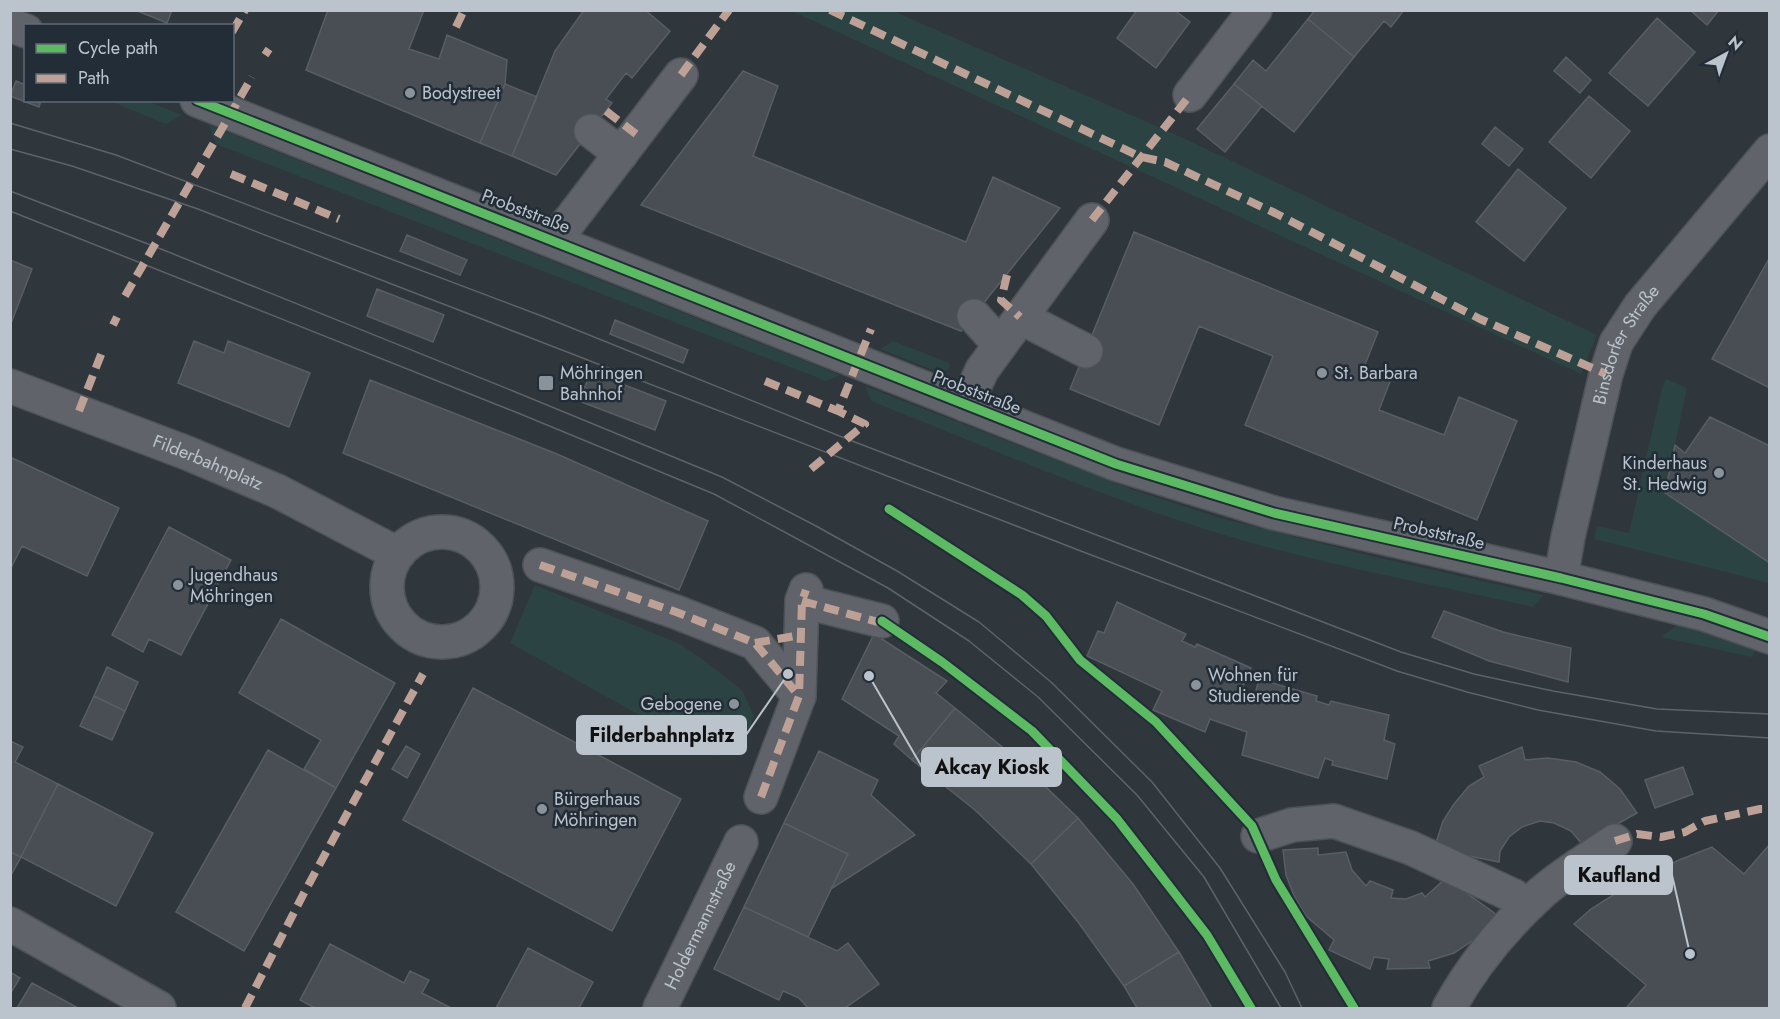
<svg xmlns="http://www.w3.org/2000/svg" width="1780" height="1019" font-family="Jost,sans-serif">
	<rect width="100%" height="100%" fill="#2f363c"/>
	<!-- green -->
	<path fill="#2c4343" d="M792,11H893L1179,136L1597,335L1581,374Z
		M110,101H147L182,115L166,124Z
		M209,125L840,375L826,381L216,144Z
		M893,341L949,363L950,367L945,371L938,372L880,349Z
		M1666,379L1687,388L1665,493L1769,563V583L1594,539L1597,526L1629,533L1662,388Z
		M865,386L1128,488L1220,518L1367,555L1544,595L1533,607C1427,583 1318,564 1214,532C1097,495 984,446 871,401Z
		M535,585L678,643L702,659L742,690L754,716C745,741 742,754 713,756L510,643Z
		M1677,625C1703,632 1732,638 1755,651L1752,657L1661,637Z"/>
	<!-- building -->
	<path fill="#484e54" stroke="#585e64" stroke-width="1.5" d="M135,10H172L167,23Z
		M328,10H424L409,49L439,59L447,35L507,60L505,84L480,143L306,70Z
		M584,10H645L670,31L632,78L626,73L606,99L612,103L556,175L512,156L555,51Z
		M1137,10H1174L1190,22L1156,68L1117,38Z
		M1315,10H1404L1391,27L1384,21L1354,57L1308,19Z
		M1690,10H1719L1707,25Z
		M1657,18L1695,52L1648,106L1609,73Z
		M1308,19L1354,57L1294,132L1234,84L1253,60L1266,71Z
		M1566,57L1591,80L1580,93L1554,71Z
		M743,71L778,86L753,156L966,242L993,177L1060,208L961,331L641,205Z
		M16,81L26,85V100H41L39,107L10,96Z
		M505,84L537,97L512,156L480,143Z
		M1234,84L1262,106L1225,152L1197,129Z
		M1589,96L1630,131L1591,178L1549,142Z
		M1495,127L1523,149L1509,166L1482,144Z
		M1518,169L1566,208L1524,261L1476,222Z
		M1134,232L1378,332L1364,367L1391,379L1379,410L1444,435L1459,397L1517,421L1477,520L1245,425L1273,356L1199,326L1159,425L1070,389Z
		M407,235L467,260L460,275L400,251Z
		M1770,257V388L1712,359Z
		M10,260L32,269L10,326Z
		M377,289L444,315L433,342L367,316Z
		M615,320L688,350L683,363L610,334Z
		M194,341L224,353L228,341L310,373L289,427L178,383Z
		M591,372L666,401L655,430L579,401Z
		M370,380L557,454L708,521L679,590L343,453Z
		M1710,417L1770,446V563L1665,493L1675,445L1685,453Z
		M10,457L119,508L87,576L22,546L10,570Z
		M169,527L231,560L181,655L149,639L143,652L112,635Z
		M1117,602L1186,634L1182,641L1195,647L1197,644L1251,668L1237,700L1253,703L1259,679L1317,696L1316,701L1329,705L1331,701L1389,715L1384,740L1395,744L1387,779L1332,765L1333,761L1325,758L1318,778L1242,755L1247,732L1210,719L1205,732L1153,710L1162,691L1087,656L1098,631L1104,633Z
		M1444,611L1503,632L1571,648L1568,682L1489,661L1432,637Z
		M281,619L395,683L336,788L304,769L321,740L239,693Z
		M874,634L947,681L936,693L955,708L912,760L894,744L899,736L842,699Z
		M107,667L138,682L125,711L94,696Z
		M473,688L681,799L612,931L403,820Z
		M94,696L125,711L112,740L80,726Z
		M955,708L1018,760L1078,818L1031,864L975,810L912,760Z
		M10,741L23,747L15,762L58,784L21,857L10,852Z
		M406,746L420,754L407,778L392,769Z
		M1522,747L1525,760L1548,758L1576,762L1600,772L1620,789L1637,813L1582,844L1571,831L1554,823L1540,821L1522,827L1509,837L1500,851L1499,862L1434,849L1443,821L1454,804L1469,786L1484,777L1479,766Z
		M268,750L336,788L244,951L176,912Z
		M819,751L878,780L871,795L915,835L831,889L848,854L784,823Z
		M1683,767L1693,794L1655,808L1645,780Z
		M58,784L153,833L116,906L21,857Z
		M1078,818L1133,884L1179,952L1124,986L1078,922L1031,864Z
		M784,823L848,854L808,937L744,907Z
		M1770,844V1008H1626L1646,985L1574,924L1591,909L1632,883L1679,860L1712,847L1744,874Z
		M1318,848V855L1346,852L1352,870L1366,886L1370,881L1393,890L1391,898L1406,899L1422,893L1425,897L1446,878L1497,915L1487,931L1454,953L1428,961L1430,968L1387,969L1389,959L1374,957L1370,969L1329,950L1334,940L1306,916L1295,898L1286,875L1283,850Z
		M10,852L21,857L10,877Z
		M744,907L837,951L848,943L879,984L845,1008H808L799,998L783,991L779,1000L714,969Z
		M330,944L404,983L410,971L429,980L422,993L451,1008H315L300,1000Z
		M528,948L593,982L579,1008H496Z
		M1179,952L1212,1008H1137L1124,986Z
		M10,972L20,978L10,994Z
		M32,983L78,1008H17Z"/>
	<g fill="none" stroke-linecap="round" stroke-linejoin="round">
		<!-- minor casing -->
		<g stroke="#4d5257" stroke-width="36">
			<g id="minor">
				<path d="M10,25L26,31"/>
				<path d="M1190,95L1255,10"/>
				<path d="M197,100L1116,464L1274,513L1561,578L1704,614L1770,637"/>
				<path d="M591,131L621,154"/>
				<path d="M555,240L681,75"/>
				<path d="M974,316L999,344"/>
				<path d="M1020,317L1086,351"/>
				<path id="s1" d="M10,386L187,453L277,491L398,554"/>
				<path d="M966,405L982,370L1092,220"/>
				<circle cx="442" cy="587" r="55"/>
				<path d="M540,565L676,612L755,643L799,696"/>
				<path id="s2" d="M1561,578L1568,537L1606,374L1616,343L1640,306L1770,151"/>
				<path d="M802,601L882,621"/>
				<path d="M761,797L799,696L802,601L806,590"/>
				<path d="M1258,836L1292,825L1334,821L1411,848L1514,896"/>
				<path d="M10,924L159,1008"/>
				<path id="s3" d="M660,1008L741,842"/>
				<path d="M1449,1008C1472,966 1504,927 1540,894C1562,874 1590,858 1615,841"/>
			</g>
		</g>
		<!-- minor -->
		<use href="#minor" stroke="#60646a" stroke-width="33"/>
		<!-- tram -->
		<path stroke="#5e6368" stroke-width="1.5" d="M10,123L116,155L547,318L847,439L1401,652L1474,674L1553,691L1657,709L1770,714
			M10,149L72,166L198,209L1086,553L1397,671L1467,692L1538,710L1656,731L1770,738
			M10,191L161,249L513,391L722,477L816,526L897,571L979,622L1051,682L1152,782L1220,868L1285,972L1302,1008
			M10,211L518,413L714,494L888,588L969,641L1038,697L1137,795L1204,877L1281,1008"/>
		<!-- quiet -->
		<path stroke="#bda197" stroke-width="8" stroke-dasharray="15 8" stroke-linecap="butt" d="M830,10L1141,157L1165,162L1275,213L1480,319L1606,374
			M456,27L464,10
			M232,32L245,10
			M265,55L269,49
			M681,75L729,10
			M606,111L636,134
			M231,174L339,219
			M1092,220L1190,95
			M1007,275L1001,300L1020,317
			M125,296L252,77
			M113,325L117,317
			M765,381L838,411
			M79,411L104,347
			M811,469L865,424L838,411L871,329
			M540,565L676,612L755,643L799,696
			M802,601L885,624
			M755,643L801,635
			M761,797L799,696L802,601L806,590
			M1615,841L1637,834L1661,837L1685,832L1705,821L1760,809H1770
			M245,1008L304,893L423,674"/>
		<!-- cycleway casing -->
		<g stroke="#222d38" stroke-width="13">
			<path id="cycleway" d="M197,100L1116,464L1274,513L1561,578L1704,614L1770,637
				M889,509L1022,595L1046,616L1080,660L1156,722L1252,826L1276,880L1354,1008
				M882,621L942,662L1032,731L1117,819L1207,935L1251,1008"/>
		</g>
		<!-- cycleway -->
		<use href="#cycleway" stroke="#5cba63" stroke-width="9"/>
	</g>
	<!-- markers -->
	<g fill="#8a929a" stroke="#222d38" stroke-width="2">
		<circle cx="410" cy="93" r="6"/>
		<circle cx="1322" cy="373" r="6"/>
		<rect x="538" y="375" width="16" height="16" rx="3"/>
		<circle cx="1719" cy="473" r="6"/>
		<circle cx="178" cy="585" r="6"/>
		<circle cx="1196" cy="685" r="6"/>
		<circle cx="734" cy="704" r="6"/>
		<circle cx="542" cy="809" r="6"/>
	</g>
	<g text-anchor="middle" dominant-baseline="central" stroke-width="5" stroke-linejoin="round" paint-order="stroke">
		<!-- poi labels -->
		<g font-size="18" fill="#bbc3cc" stroke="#222d38" text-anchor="start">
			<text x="422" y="93">Bodystreet</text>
			<text x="560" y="373">Möhringen<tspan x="560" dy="21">Bahnhof</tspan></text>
			<text x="1334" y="373">St. Barbara</text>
			<text x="1707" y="463" text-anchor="end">Kinderhaus<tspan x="1707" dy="21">St. Hedwig</tspan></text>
			<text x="190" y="575">Jugendhaus<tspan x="190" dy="21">Möhringen</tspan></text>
			<text x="1208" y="675">Wohnen für<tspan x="1208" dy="21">Studierende</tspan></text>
			<text x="722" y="704" text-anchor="end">Gebogene</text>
			<text x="554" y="799">Bürgerhaus<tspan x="554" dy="21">Möhringen</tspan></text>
		</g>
		<!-- street labels -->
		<g font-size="18" fill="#bbc3cc" stroke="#222d38">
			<text transform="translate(526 211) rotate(21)">Probststraße</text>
			<text stroke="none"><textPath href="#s2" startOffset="244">Binsdorfer Straße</textPath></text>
			<text transform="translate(977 392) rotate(21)">Probststraße</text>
			<text stroke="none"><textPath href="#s1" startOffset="212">Filderbahnplatz</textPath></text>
			<text transform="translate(1439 533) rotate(13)">Probststraße</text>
			<text stroke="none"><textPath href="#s3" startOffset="92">Holdermannstraße</textPath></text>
		</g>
	</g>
	<!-- callouts -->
	<path fill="none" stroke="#bbc3cc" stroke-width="2" d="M788 674L746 735M869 676L922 767M1690 954L1672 875"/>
	<g fill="#bbc3cc" stroke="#222d38" stroke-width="2">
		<circle cx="788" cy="674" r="6"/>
		<circle cx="869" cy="676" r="6"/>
		<circle cx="1690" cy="954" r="6"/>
	</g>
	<g fill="#bbc3cc" stroke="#bbc3cc" stroke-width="2">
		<rect x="577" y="716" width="169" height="38" rx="6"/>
		<rect x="922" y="748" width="139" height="38" rx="6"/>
		<rect x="1565" y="856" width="107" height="38" rx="6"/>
	</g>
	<g font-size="20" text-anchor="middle" font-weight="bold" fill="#111">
		<text x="662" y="742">Filderbahnplatz</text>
		<text x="992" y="774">Akcay Kiosk</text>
		<text x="1619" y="882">Kaufland</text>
	</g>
	<!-- border -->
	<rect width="1780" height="1019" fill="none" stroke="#bbc3cc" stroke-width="24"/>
	<!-- legend -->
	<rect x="24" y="24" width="210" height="78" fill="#222d38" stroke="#5f6973" stroke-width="1.5"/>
	<rect x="36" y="44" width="30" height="9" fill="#5cba63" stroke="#5f6973" stroke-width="1.5"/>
	<text x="78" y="54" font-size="18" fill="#bbc3cc">Cycle path</text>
	<rect x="36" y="74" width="30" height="9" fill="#bda197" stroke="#5f6973" stroke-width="1.5"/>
	<text x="78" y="84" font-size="18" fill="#bbc3cc">Path</text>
	<!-- north arrow -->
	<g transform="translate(1726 54) rotate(41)" stroke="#222d38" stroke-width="4.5" paint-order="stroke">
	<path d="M0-4.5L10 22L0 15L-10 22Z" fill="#bbc3cc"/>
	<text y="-9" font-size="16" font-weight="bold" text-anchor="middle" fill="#bbc3cc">N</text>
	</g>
</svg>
